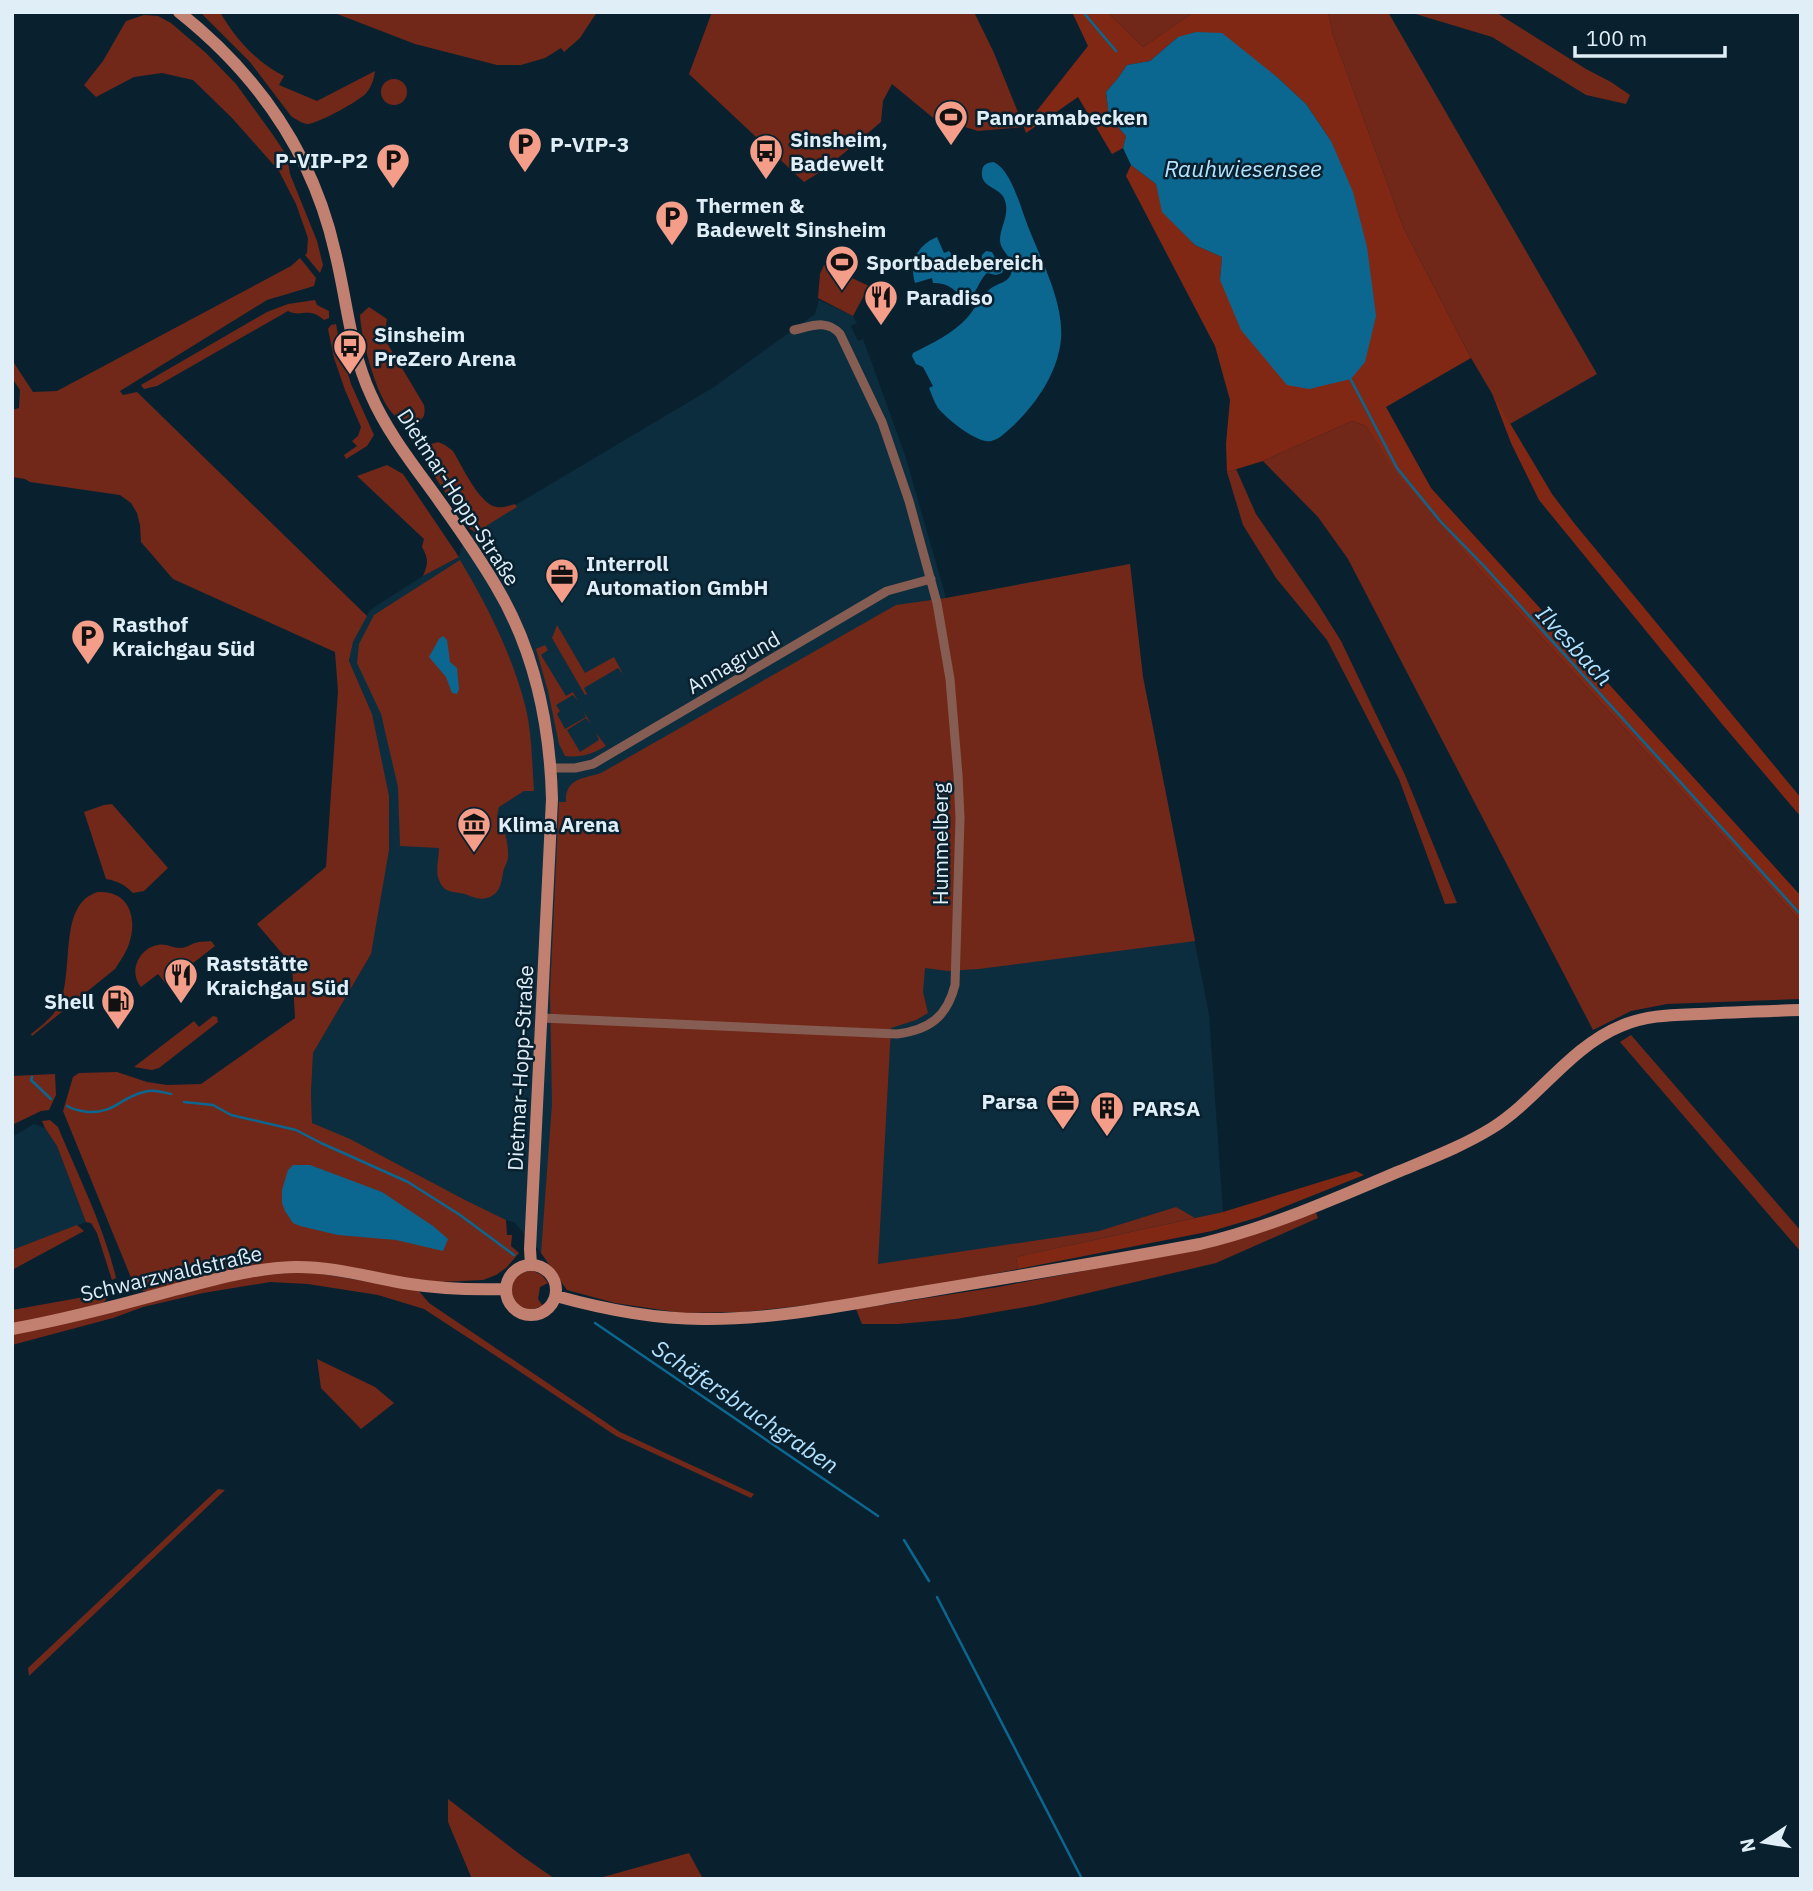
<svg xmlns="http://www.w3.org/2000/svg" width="1813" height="1891" font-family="'IBM Plex Sans',sans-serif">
	<rect width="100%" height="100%" fill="#09212f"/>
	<!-- built -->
	<path fill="#0c2d3e" d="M819,300L853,316L857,323L851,326L858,341L863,339L905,455L946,598L1130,564L1143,677L1209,1015L1223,1212L975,1267L611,1265L541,1253L514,1222L504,1220L312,1123L311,1093L313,1053L371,954L372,714L349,661L353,642L370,610L423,576L459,557L461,548L475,529L714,387L815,314Z
		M34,1124L45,1128L57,1146L86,1222L12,1250V1137Z"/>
	<!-- green -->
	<path fill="#712819" d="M200,12H220C234,37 257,63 284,76L279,85L317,101L375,71C374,78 372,86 367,92C362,100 315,125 307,124C301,123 296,119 291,116L250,62Z
		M332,12H597L580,38L564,52L561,48L545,58L521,65H497L415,44Z
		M712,12H974L994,53L1024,127L978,131L932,117L892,84L883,101L881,122L825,169L804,182L689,74Z
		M1107,12H1194L1143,47Z
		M1328,12H1388L1597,374L1510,424L1471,358L1404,229L1333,35Z
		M1409,12L1497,13L1586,69L1611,82L1630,95L1626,104L1586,95L1492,37Z
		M144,15L158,16L171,23L206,53L236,84L273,135L287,156L290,174L317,241L323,265L320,273L305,255L307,253L308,238L296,204L279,171L232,118L193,80L162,73L134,77L96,97L84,85L103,61L126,21Z
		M381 92a13 13 0 1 1 26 0a13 13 0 1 1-26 0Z
		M300,258L316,278L314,286L267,300L120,391L123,395L137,392L367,616L353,642L349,661L372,714L389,796V850L371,954L313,1053L311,1093L312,1123L350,1139L465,1200L506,1220L507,1235H512L511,1246L519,1253L506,1268L496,1275L483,1280L440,1282L275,1263C232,1267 191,1280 149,1291H143L134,1285L63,1111L73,1077L79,1073L117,1072L147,1082L167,1085L201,1084L295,1018L292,965L257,924L326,867L338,691L335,652L173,579L141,542L140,525L137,513L131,503L120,495L30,482L25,479L12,477V410L19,408L20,390L12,378V360L33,392L57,391L291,266Z
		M824,265L869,286L853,316L818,298L820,274Z
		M315,300L317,305L329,311V318L324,320C308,306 302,318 288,311L157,386L144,389L141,385L267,312L288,304Z
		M369,307L387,319L385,332L387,343L424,405C426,416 423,419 414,425L411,420C407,420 403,420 400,419C378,409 361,337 360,315Z
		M336,324L340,346L351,384L374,435L367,446L346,459L344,455L357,446L352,441L358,436L361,427L345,390L334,358L328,329L331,325Z
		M1352,421L1366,426L1396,471L1478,568L1801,922V999L1667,1004L1631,1011L1593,1030L1348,559L1318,517L1263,461Z
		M438,442L445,445L453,451C462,466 477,499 493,506C500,509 508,506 515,504L517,507L486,526L490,533C480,535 476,534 468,527L431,471L428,461L431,450L428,445Z
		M387,465L403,474L459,557L423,576C428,564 429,559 422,547L424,539L357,476Z
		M1236,469L1256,514L1316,601L1341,641L1405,775L1457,903L1445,904L1399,779L1327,640L1276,578L1243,525L1227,472Z
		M460,560C488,607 513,656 526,709C532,735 532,764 534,791H524L499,807L497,816C504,824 509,846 508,857C508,862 504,867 503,873C501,884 500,894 487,898C477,901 469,894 460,893C450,892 443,891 439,880C435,871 439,858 439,848L400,846L398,787L381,714L357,663L359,644L374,615Z
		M1130,564L1143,677L1195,941L979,969L948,971L925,968L923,992L928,1013L916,1020L891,1028L878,1264L1099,1231L1176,1207L1195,1218L1016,1257L1018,1269L923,1288L808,1305L744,1312L682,1313L615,1303L567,1290L541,1253L552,1104L550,992L559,802H566C565,778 583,779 601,773L896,605L946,598Z
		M557,625L585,673L614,657L623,674L618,668L584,688L587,694L585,695L552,638Z
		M545,645L548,650L541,655L566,696L573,692L578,701L573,695L556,705L560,711L557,714L565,729L586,717L583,710L591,724L586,718L567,730L580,752L599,740L596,733L606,746C592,754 581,758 565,756L559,744L548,691L536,649Z
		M112,804L168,868L144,891L133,893C125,885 118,881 106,879L84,812L104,805Z
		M98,892C129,890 138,918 129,944C126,953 120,961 115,969L32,1036L31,1034C41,1026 52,1018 58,1007C76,974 56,904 98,892Z
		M211,941L215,946L166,984L158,974L141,987C128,972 139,948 158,945C165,943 172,948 180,948C186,948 189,945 195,943C200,941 206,942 211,941Z
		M213,1016L217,1017L218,1022L159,1068L152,1070L134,1067L194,1021L199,1027Z
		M1631,1035L1801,1231V1252L1620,1042Z
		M55,1074L56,1095L49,1110L41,1111L12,1125V1076Z
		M50,1120L58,1127C77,1173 105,1229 116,1278L112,1280L97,1233L91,1223L86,1222L57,1146L45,1128L42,1121Z
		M1315,1210L1318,1218L1216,1263L1037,1305L956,1319L898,1324H862L856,1309L998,1287L1211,1247Z
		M77,1225L84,1231L12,1270V1250Z
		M533,1271L542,1275L548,1283L540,1287L538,1299L543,1306L529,1310L516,1304L511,1291C512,1278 520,1271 533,1271Z
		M310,1272L418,1290L429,1303L620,1432L754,1494L751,1498L616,1436L510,1365L424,1309L378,1295L308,1284L270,1282L203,1293L143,1307L113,1318L12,1345V1334L255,1275Z
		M112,1292L104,1302L95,1306L12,1324V1310Z
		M317,1359L375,1387L394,1403L361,1429L321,1388Z
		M218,1489L225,1490L29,1676L28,1668Z
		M448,1799L522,1856L555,1879H472L448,1822Z
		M689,1853L703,1879H596Z"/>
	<!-- forest -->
	<path fill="#812815" d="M1072,12H1107L1143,47L1194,12H1328L1333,35L1404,229L1471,358L1386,407L1431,488L1801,896V922L1478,568L1395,471L1366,426L1352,421L1263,461L1227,472L1226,444L1230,400L1215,346L1126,176L1131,165L1156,184L1163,212L1195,245L1222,257L1220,280L1331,141L1306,104L1277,77L1178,37L1150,61L1127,65L1118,78L1106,92L1109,117L1126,136L1123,148L1112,154L1078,97L1026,133L1024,127L1088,46Z
		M1492,393L1552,494L1574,523L1801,798V817L1722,724L1539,500L1511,443Z
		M1356,1171L1364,1175L1259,1217L1212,1231L1018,1269L1016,1257L1223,1212Z"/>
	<!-- water -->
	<path fill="#0c6790" d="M1196,32L1222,33L1277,77L1306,104L1331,141L1353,192L1367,247L1376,316L1365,362L1351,379L1309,389L1287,385L1241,330L1220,280L1222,257L1195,245L1162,212L1156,184L1131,165L1123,148L1126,136L1109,117L1106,92L1118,78L1127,65L1150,61L1178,37Z
		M993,162C1010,168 1020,205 1026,221C1039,257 1064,300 1061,339C1058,372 1037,403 1013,426C1006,432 1000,439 991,441C977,444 946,418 938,408C934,402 932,395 929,388L933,386L923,367L916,364L912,356L913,353C933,343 952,334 967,318C975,309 981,297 990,289C999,282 1011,283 1012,269C1013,257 1000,251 1000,240C1000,226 1011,214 1004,198C998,186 980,188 982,171C983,164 987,163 993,162Z
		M937,237L944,253L949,251L957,261L970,269L978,261L985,269L987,267L981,262L982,255L986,251L992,252L996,259L1002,263L1004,268L1002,273L996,275L987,273C978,281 978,293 965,302C957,291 948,282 933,283L932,278L915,283C909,263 917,245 937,237Z
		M443,636L447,640L450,662L457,668L459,689L457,694L452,693L446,677L429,657L439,639Z
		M293,1165H310L382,1192L433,1226L448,1239L443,1251L396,1240L338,1235L300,1226L293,1223L285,1211L282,1203V1190L288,1170Z"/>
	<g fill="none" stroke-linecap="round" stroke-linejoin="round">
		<!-- stream -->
		<path stroke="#0c6790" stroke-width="2.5" d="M1083,12L1116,51
			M1350,378L1397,468L1441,522L1484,566L1801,915
			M32,1077L31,1080L51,1099
			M184,1102L213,1105L231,1115L296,1130L321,1143L408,1182L460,1215L514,1255
			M67,1106C74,1110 80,1111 88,1112C116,1113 119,1098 144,1092C153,1089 162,1092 171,1094
			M595,1323L878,1516
			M904,1540L929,1581
			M937,1597L1082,1879"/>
		<!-- street -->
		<path stroke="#865d53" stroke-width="9" d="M551,768H575L593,764L887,591L931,579
			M542,1018L897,1034C929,1030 947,1017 955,985L960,818L958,775L950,679L937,603L909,501L882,422L840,334C827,319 812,326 794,330"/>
		<!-- secondary -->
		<path stroke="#c28071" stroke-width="12" d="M179,12C257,74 313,154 335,252C347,300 350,350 371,395C388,434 416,468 440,502C460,530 479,557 496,586C535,651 550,724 552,799L530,1249L531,1265
			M506 1290a25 25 0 1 1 50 0a25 25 0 1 1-50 0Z
			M556,1296C603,1309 652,1319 702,1319C778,1320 853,1303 928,1291C1019,1276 1109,1261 1200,1244C1268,1228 1335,1199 1400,1171C1431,1158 1463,1146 1492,1128C1538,1099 1570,1047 1621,1026C1646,1015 1673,1015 1699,1014C1733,1012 1767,1011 1801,1010
			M12,1329C67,1319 120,1305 174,1290C213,1280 253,1268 294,1267C333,1266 372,1278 410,1284C442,1289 474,1290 506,1289"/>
	</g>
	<!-- icons -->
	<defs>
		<g id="stadium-pin" transform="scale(1.75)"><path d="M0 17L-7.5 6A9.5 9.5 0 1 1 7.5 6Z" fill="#f49e8a" stroke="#09212f"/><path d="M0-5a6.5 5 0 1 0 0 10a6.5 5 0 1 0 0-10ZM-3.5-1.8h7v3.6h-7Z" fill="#111"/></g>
		<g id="parking-pin" transform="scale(1.75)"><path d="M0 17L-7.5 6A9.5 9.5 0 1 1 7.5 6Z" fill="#f49e8a" stroke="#09212f"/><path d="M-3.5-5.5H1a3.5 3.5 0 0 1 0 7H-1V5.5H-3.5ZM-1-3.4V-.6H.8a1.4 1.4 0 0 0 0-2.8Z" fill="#111"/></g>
		<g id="bus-pin" transform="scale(1.75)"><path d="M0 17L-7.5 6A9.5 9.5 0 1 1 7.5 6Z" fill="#f49e8a" stroke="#09212f"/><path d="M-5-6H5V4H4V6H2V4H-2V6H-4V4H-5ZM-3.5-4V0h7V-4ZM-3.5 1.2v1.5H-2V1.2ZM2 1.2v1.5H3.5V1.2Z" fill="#111"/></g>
		<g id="restaurant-pin" transform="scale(1.75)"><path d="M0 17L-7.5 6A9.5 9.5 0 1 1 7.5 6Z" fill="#f49e8a" stroke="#09212f"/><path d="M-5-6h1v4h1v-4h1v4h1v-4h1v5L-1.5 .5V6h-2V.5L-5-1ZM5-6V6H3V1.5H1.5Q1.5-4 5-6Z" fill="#111"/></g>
		<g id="office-pin" transform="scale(1.75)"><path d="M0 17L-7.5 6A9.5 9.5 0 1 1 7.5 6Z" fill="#f49e8a" stroke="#09212f"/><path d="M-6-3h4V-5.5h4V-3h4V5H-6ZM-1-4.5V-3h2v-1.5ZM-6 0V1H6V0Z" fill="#111"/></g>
		<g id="museum-pin" transform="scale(1.75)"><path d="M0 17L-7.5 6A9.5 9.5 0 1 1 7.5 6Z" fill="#f49e8a" stroke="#09212f"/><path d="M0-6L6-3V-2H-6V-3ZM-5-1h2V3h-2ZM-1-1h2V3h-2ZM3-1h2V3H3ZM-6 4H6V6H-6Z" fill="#111"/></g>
		<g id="fuel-pin" transform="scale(1.75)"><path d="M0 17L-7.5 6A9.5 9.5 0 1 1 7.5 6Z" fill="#f49e8a" stroke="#09212f"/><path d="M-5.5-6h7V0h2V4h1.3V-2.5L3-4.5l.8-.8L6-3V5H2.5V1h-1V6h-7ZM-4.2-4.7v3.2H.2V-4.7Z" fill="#111"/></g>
		<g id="building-pin" transform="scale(1.75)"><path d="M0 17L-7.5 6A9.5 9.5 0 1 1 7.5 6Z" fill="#f49e8a" stroke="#09212f"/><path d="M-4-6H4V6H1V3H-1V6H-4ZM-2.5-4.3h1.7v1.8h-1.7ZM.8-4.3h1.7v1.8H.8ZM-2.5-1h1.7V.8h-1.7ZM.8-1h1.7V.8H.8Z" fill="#111"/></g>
	</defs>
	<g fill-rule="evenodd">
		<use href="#stadium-pin" x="951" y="117"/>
		<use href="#parking-pin" x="525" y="144"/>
		<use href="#bus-pin" x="766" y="151"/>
		<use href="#parking-pin" x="393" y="160"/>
		<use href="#parking-pin" x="672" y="217"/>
		<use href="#stadium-pin" x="842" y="262"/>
		<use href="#restaurant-pin" x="881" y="297"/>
		<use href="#bus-pin" x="350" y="346"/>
		<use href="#office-pin" x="562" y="575"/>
		<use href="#parking-pin" x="88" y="636"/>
		<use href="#museum-pin" x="474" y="824"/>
		<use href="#restaurant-pin" x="181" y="975"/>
		<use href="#fuel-pin" x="118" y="1001"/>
		<use href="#office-pin" x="1063" y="1101"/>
		<use href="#building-pin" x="1107" y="1108"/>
	</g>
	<g text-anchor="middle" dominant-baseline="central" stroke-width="5" stroke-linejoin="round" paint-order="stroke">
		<!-- poi labels -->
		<g font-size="21" font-weight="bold" fill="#e0eef8" stroke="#09212f" text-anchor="start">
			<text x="976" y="117">Panoramabecken</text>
			<text x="790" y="139">Sinsheim,<tspan x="790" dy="24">Badewelt</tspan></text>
			<text x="550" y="144">P-VIP-3</text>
			<text x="368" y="160" text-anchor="end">P-VIP-P2</text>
			<text x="696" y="205">Thermen &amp;<tspan x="696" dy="24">Badewelt Sinsheim</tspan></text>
			<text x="866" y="262">Sportbadebereich</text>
			<text x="906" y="297">Paradiso</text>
			<text x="374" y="334">Sinsheim<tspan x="374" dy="24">PreZero Arena</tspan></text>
			<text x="586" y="563">Interroll<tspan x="586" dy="24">Automation GmbH</tspan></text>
			<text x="112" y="624">Rasthof<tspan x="112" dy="24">Kraichgau Süd</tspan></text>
			<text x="498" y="824">Klima Arena</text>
			<text x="206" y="963">Raststätte<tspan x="206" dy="24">Kraichgau Süd</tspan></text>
			<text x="94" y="1001" text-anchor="end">Shell</text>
			<text x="1038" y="1101" text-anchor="end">Parsa</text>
			<text x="1132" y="1108">PARSA</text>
		</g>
		<!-- street labels -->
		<g font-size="21" fill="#e0eef8" stroke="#09212f">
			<text transform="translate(459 497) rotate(57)">Dietmar-Hopp-Straße</text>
			<text transform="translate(733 662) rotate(-30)">Annagrund</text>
			<text transform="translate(940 844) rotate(-90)">Hummelberg</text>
			<text transform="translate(520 1068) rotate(-87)">Dietmar-Hopp-Straße</text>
			<text transform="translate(171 1273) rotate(-13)">Schwarzwaldstraße</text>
		</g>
		<!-- water labels -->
		<g font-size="23" font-style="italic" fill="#b4e2ff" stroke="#09212f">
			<text x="1243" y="168">Rauhwiesensee</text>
			<text transform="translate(1575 645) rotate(47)">Ilvesbach</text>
			<text transform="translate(746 1406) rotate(34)">Schäfersbruchgraben</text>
		</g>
	</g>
	<!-- border -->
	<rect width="1813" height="1891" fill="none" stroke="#e0eef8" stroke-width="28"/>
	<!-- north arrow -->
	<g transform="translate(1764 1842) rotate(258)" stroke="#09212f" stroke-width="5" paint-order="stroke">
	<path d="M0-5L12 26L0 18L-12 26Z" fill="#e0eef8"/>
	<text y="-10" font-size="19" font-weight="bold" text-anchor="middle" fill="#e0eef8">N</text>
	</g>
	<!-- scale -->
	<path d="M1575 46v10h150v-10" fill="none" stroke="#e0eef8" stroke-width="3.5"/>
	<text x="1586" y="46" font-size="21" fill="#e0eef8" stroke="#09212f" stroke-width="5" paint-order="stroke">100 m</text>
</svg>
